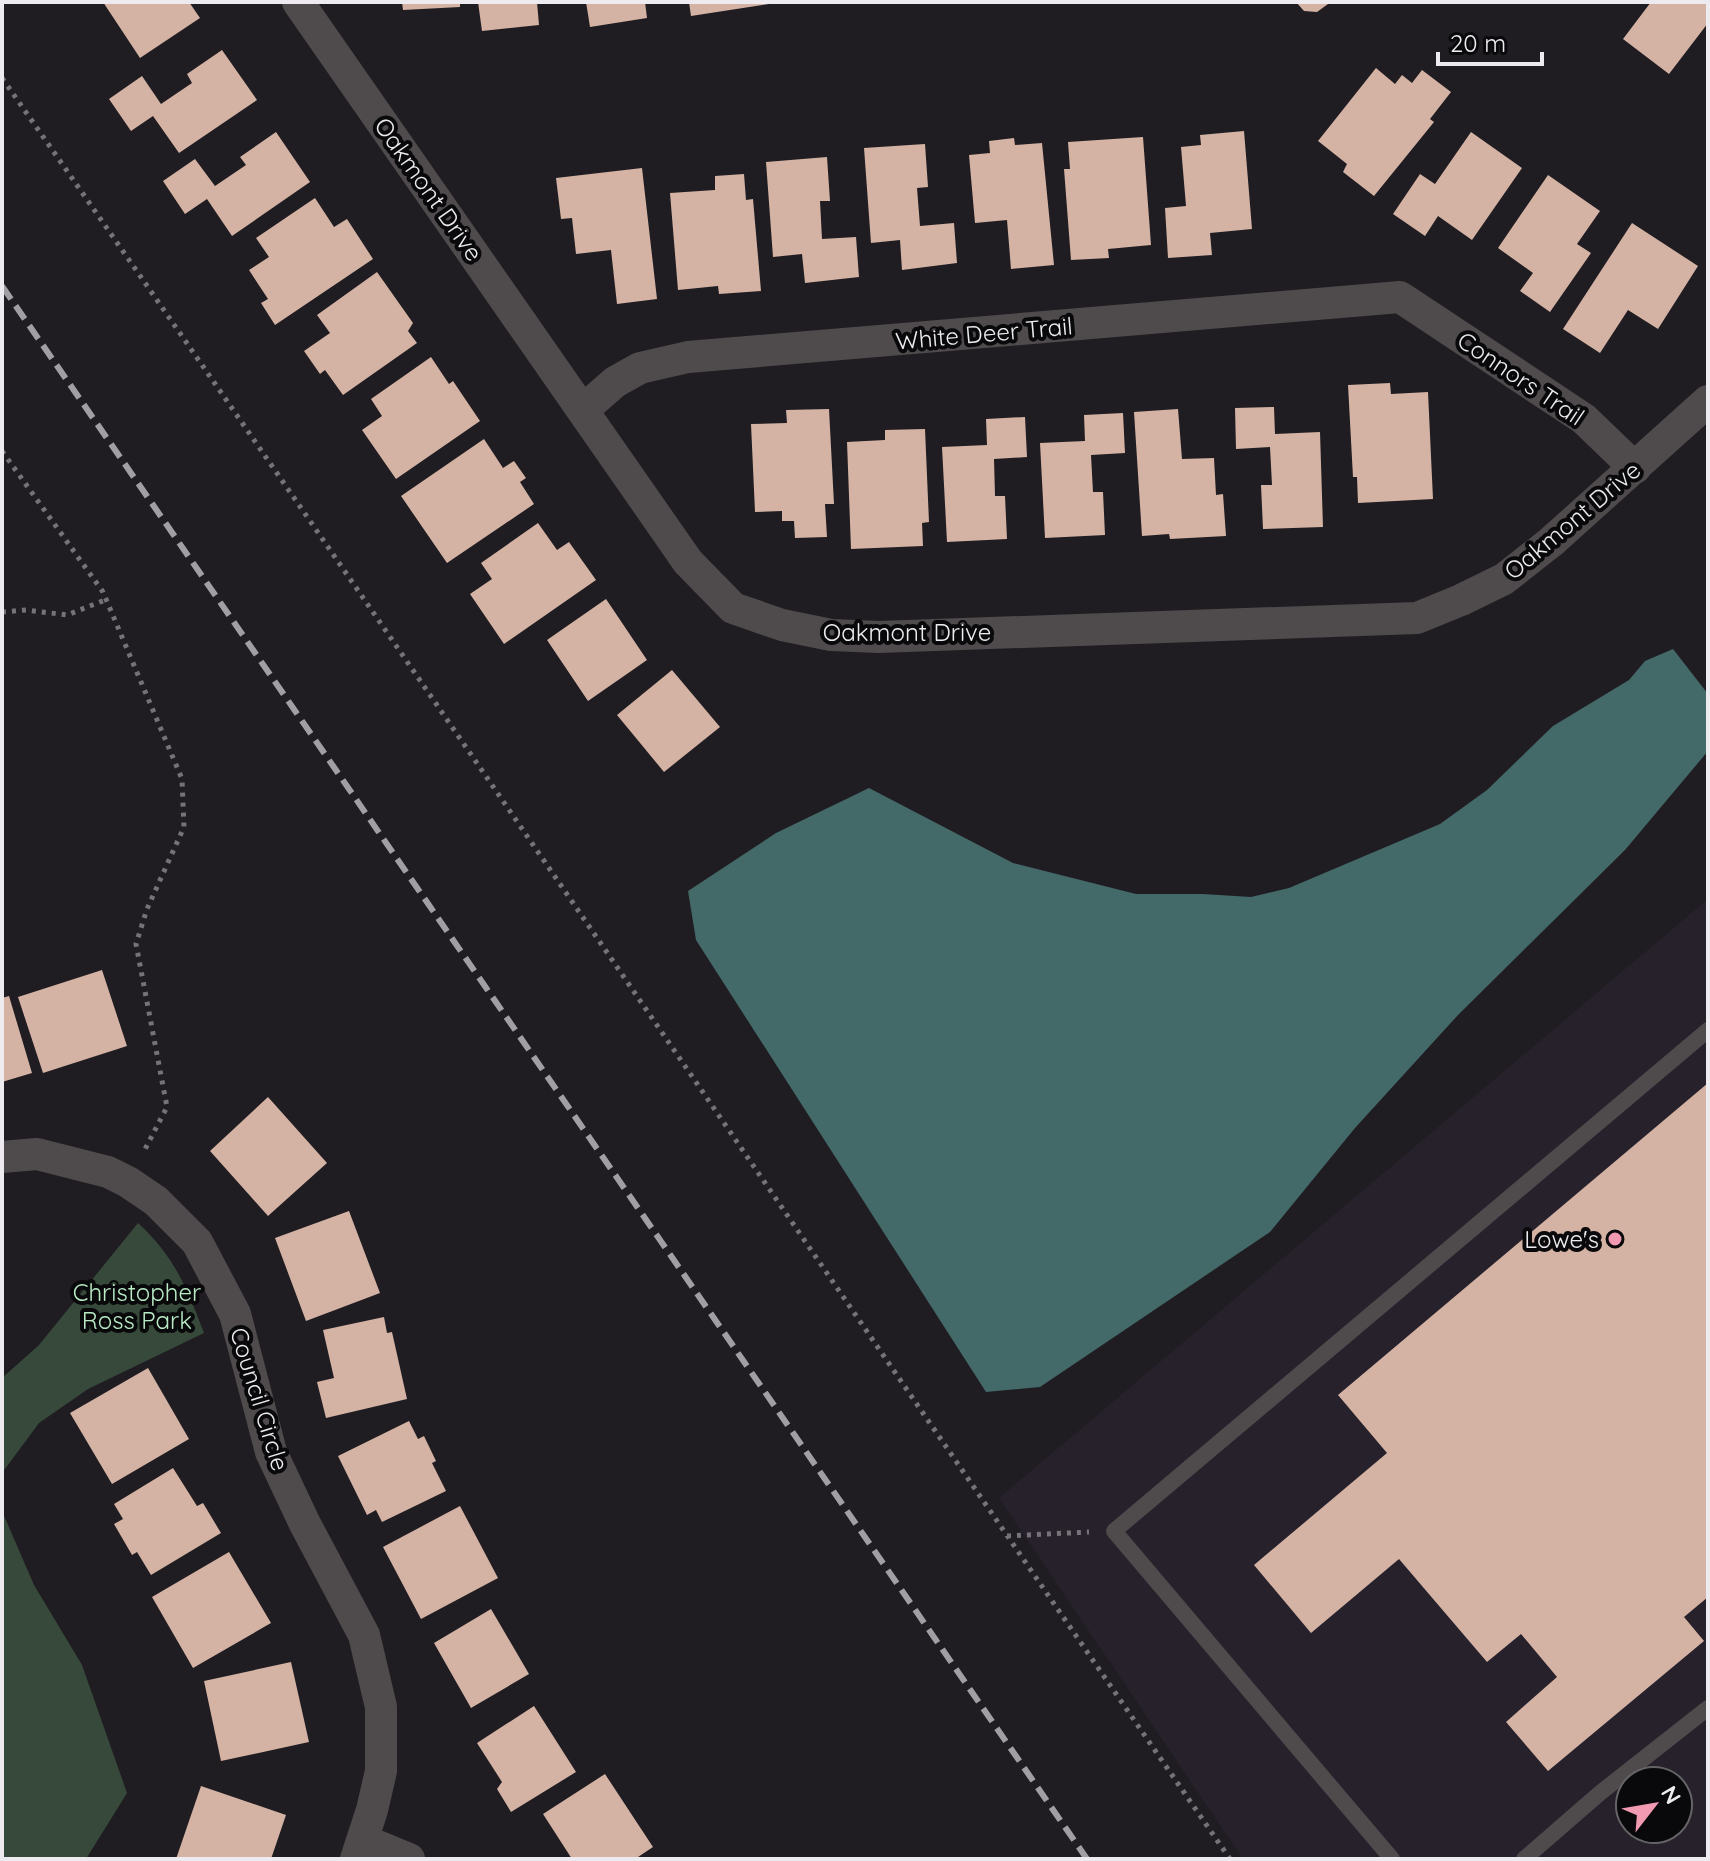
<svg xmlns="http://www.w3.org/2000/svg" width="1710" height="1861" font-family="Quicksand,sans-serif">
	<rect width="100%" height="100%" fill="#201d22"/>
	<!-- built -->
	<path fill="#27212c" fill-rule="evenodd" d="M1708,899V1859H1243L999,1498ZM1630,1781H1678V1829H1630Z"/>
	<!-- green -->
	<path fill="#36493b" d="M138,1223C174,1256 187,1288 204,1333L88,1389L39,1423L2,1473V1378L39,1345Z
		M2,1511L34,1585L82,1665L127,1793L86,1859H2Z"/>
	<!-- water -->
	<path fill="#436969" d="M1673,649L1708,694V751L1625,850L1458,1015L1355,1128L1270,1232L1040,1387L986,1392L696,940L688,891L776,833L869,788L1013,863L1136,894H1203L1251,897L1289,888L1440,824L1487,790L1553,726L1629,680L1645,661Z"/>
	<!-- building -->
	<path fill="#d4b3a4" d="M103,2H189L200,18L140,58Z
		M402,2H460V7L403,10Z
		M478,2H537L539,25L482,31Z
		M586,2H645L647,18L590,27Z
		M689,2H769V4L691,16Z
		M1296,2H1328V4L1317,12L1304,11Z
		M1651,2H1708V23L1669,74L1623,39Z
		M222,50L257,100L179,153L153,116L131,131L109,99L142,76L161,104L192,83L187,74Z
		M1376,68L1395,84L1402,75L1412,83L1422,70L1451,92L1430,119L1434,122L1374,196L1343,172L1347,164L1318,141Z
		M1244,131L1252,229L1210,233L1212,255L1168,258L1165,208L1186,206L1181,147L1201,145L1200,135Z
		M276,132L310,182L232,236L207,199L185,214L163,181L195,159L215,186L246,165L240,157Z
		M1471,132L1522,168L1472,240L1438,216L1425,236L1393,214L1420,174L1435,184Z
		M1143,137L1151,245L1108,249L1109,258L1071,260L1064,169H1070L1068,142Z
		M1014,138L1015,145L1042,143L1054,265L1011,269L1007,220L975,223L969,155L990,153L989,141Z
		M925,144L928,187L917,188L920,226L954,223L957,263L902,270L900,240L871,243L864,148Z
		M827,157L830,201H820L822,239L856,237L859,277L805,283L802,254L773,257L766,162Z
		M642,168L657,299L617,304L611,250L576,254L572,218L561,219L556,178Z
		M744,174L746,200L753,199L761,291L719,294L718,286L678,290L670,193L715,190V176Z
		M1548,175L1600,211L1577,244L1591,253L1550,312L1520,291L1533,273L1498,248Z
		M315,198L334,227L347,219L373,259L275,325L261,303L268,299L249,270L269,257L256,238Z
		M1632,223L1698,266L1658,329L1628,310L1600,353L1563,329Z
		M377,272L413,323L408,331L417,343L343,395L325,370L320,374L304,351L330,333L317,315Z
		M431,357L449,384L453,381L480,421L396,479L362,430L382,416L371,399Z
		M1390,383L1391,394L1428,392L1433,499L1358,503L1357,477H1353L1348,385Z
		M1274,407L1275,434L1320,432L1323,527L1263,529L1261,485H1272L1270,447L1236,449L1235,408Z
		M829,409L834,504H825L827,537L795,538L794,521H782V511L755,512L751,424L787,423L786,410Z
		M1178,409L1182,459L1214,458L1216,495L1223,494L1226,536L1170,539L1169,534L1142,536L1134,412Z
		M1123,413L1125,453L1091,455L1093,492H1103L1105,535L1045,538L1040,443L1085,441L1084,415Z
		M1025,417L1027,457L994,459L995,496H1005L1007,539L947,542L942,447L987,445L986,419Z
		M925,429L929,522L922,523L923,546L851,549L847,442L885,440V430Z
		M484,439L503,468L514,461L526,478L520,482L534,504L447,563L401,496Z
		M538,523L557,550L569,542L596,580L504,644L470,594L492,579L481,563Z
		M606,599L647,660L588,701L547,640Z
		M672,670L720,727L664,772L617,715Z
		M102,970L127,1046L43,1073L18,997Z
		M9,996L32,1073L2,1082V998Z
		M1708,1083V1597L1684,1617L1704,1641L1548,1771L1506,1722L1557,1677L1521,1634L1487,1662L1399,1559L1311,1633L1254,1565L1387,1453L1338,1395Z
		M268,1097L327,1163L268,1216L210,1151Z
		M349,1211L380,1293L306,1321L275,1238Z
		M384,1317L387,1333L392,1332L407,1399L326,1418L317,1382L334,1378L323,1330Z
		M148,1368L189,1439L112,1484L70,1413Z
		M409,1421L418,1439L424,1436L436,1461L432,1463L446,1491L382,1522L376,1510L367,1515L338,1456Z
		M173,1468L197,1506L203,1503L221,1533L151,1575L137,1552L132,1555L114,1524L123,1519L114,1504Z
		M460,1506L498,1578L421,1619L383,1547Z
		M229,1552L271,1623L193,1668L152,1597Z
		M491,1609L529,1674L471,1708L434,1643Z
		M291,1662L309,1742L221,1761L204,1681Z
		M534,1706L576,1772L511,1812L497,1789L502,1782L477,1743Z
		M605,1774L653,1847L635,1859H572L543,1814Z
		M201,1786L286,1815L271,1859H176Z"/>
	<g fill="none" stroke-linecap="round" stroke-linejoin="round">
		<!-- path -->
		<path stroke="#757377" stroke-width="5" stroke-dasharray="4 6" stroke-linecap="butt" d="M2,78C416,669 820,1266 1230,1859
			M2,451L103,592L182,779L184,827L147,909L136,944L167,1107L143,1153
			M2,612L26,610L67,615L105,600
			M1007,1536L1089,1532"/>
		<!-- lane -->
		<path stroke="#4f4b4c" stroke-width="16" d="M1392,1859L1114,1531L1708,1030
			M1524,1859L1600,1793L1708,1708"/>
		<!-- street -->
		<path stroke="#4f4b4c" stroke-width="32" d="M298,2L688,562L733,608L782,625L831,635L879,637L1417,618L1461,600L1504,579L1551,542L1708,401
			M583,410L615,382L640,368L688,357L1400,297L1584,419L1635,468
			M2,1157L37,1154L108,1172L128,1182L156,1201L197,1242L235,1314L271,1452L305,1524L364,1635L381,1707V1771L372,1810L356,1859
			M363,1840L409,1859"/>
		<!-- rail -->
		<path stroke="#a19fa3" stroke-width="6" stroke-dasharray="16 8" stroke-linecap="butt" d="M2,286L1087,1859"/>
	</g>
	<!-- markers -->
	<circle fill="#f19ab1" stroke="#09080a" stroke-width="3" cx="1615" cy="1239" r="8"/>
	<g text-anchor="middle" dominant-baseline="central" stroke-width="8" stroke-linejoin="round" paint-order="stroke">
		<!-- street labels -->
		<g font-size="24" fill="#edebef" stroke="#09080a">
			<text transform="translate(429 189) rotate(55)">Oakmont Drive</text>
			<text transform="translate(984 333) rotate(-5)">White Deer Trail</text>
			<text transform="translate(1521 378) rotate(34)">Connors Trail</text>
			<text transform="translate(1572 520) rotate(-40)">Oakmont Drive</text>
			<text x="907" y="632">Oakmont Drive</text>
			<text transform="translate(260 1399) rotate(73)">Council Circle</text>
		</g>
		<!-- poi labels -->
		<g font-size="24" fill="#edebef" stroke="#09080a" text-anchor="end">
			<text x="1599" y="1239">Lowe's</text>
		</g>
		<!-- park labels -->
		<g font-size="24" fill="#b7eac5" stroke="#09080a">
			<text x="137" y="1292">Christopher<tspan x="137" dy="28">Ross Park</tspan></text>
		</g>
	</g>
	<!-- border -->
	<rect width="1710" height="1861" fill="none" stroke="#edebef" stroke-width="8"/>
	<!-- north arrow -->
	<g transform="translate(1654 1805) rotate(59)"><circle r="38" fill="#09080a" stroke="#646366" stroke-width="2"/>
	<path d="M0-6L14 30L0 20L-14 30Z" fill="#f19ab1"/>
	<text y="-12" font-size="22" font-weight="bold" text-anchor="middle" fill="#edebef">N</text>
	</g>
	<!-- scale -->
	<path d="M1438 52v12h104v-12" fill="none" stroke="#edebef" stroke-width="4"/>
	<text x="1450" y="52" font-size="24" fill="#edebef" stroke="#09080a" stroke-width="6" paint-order="stroke">20 m</text>
</svg>
